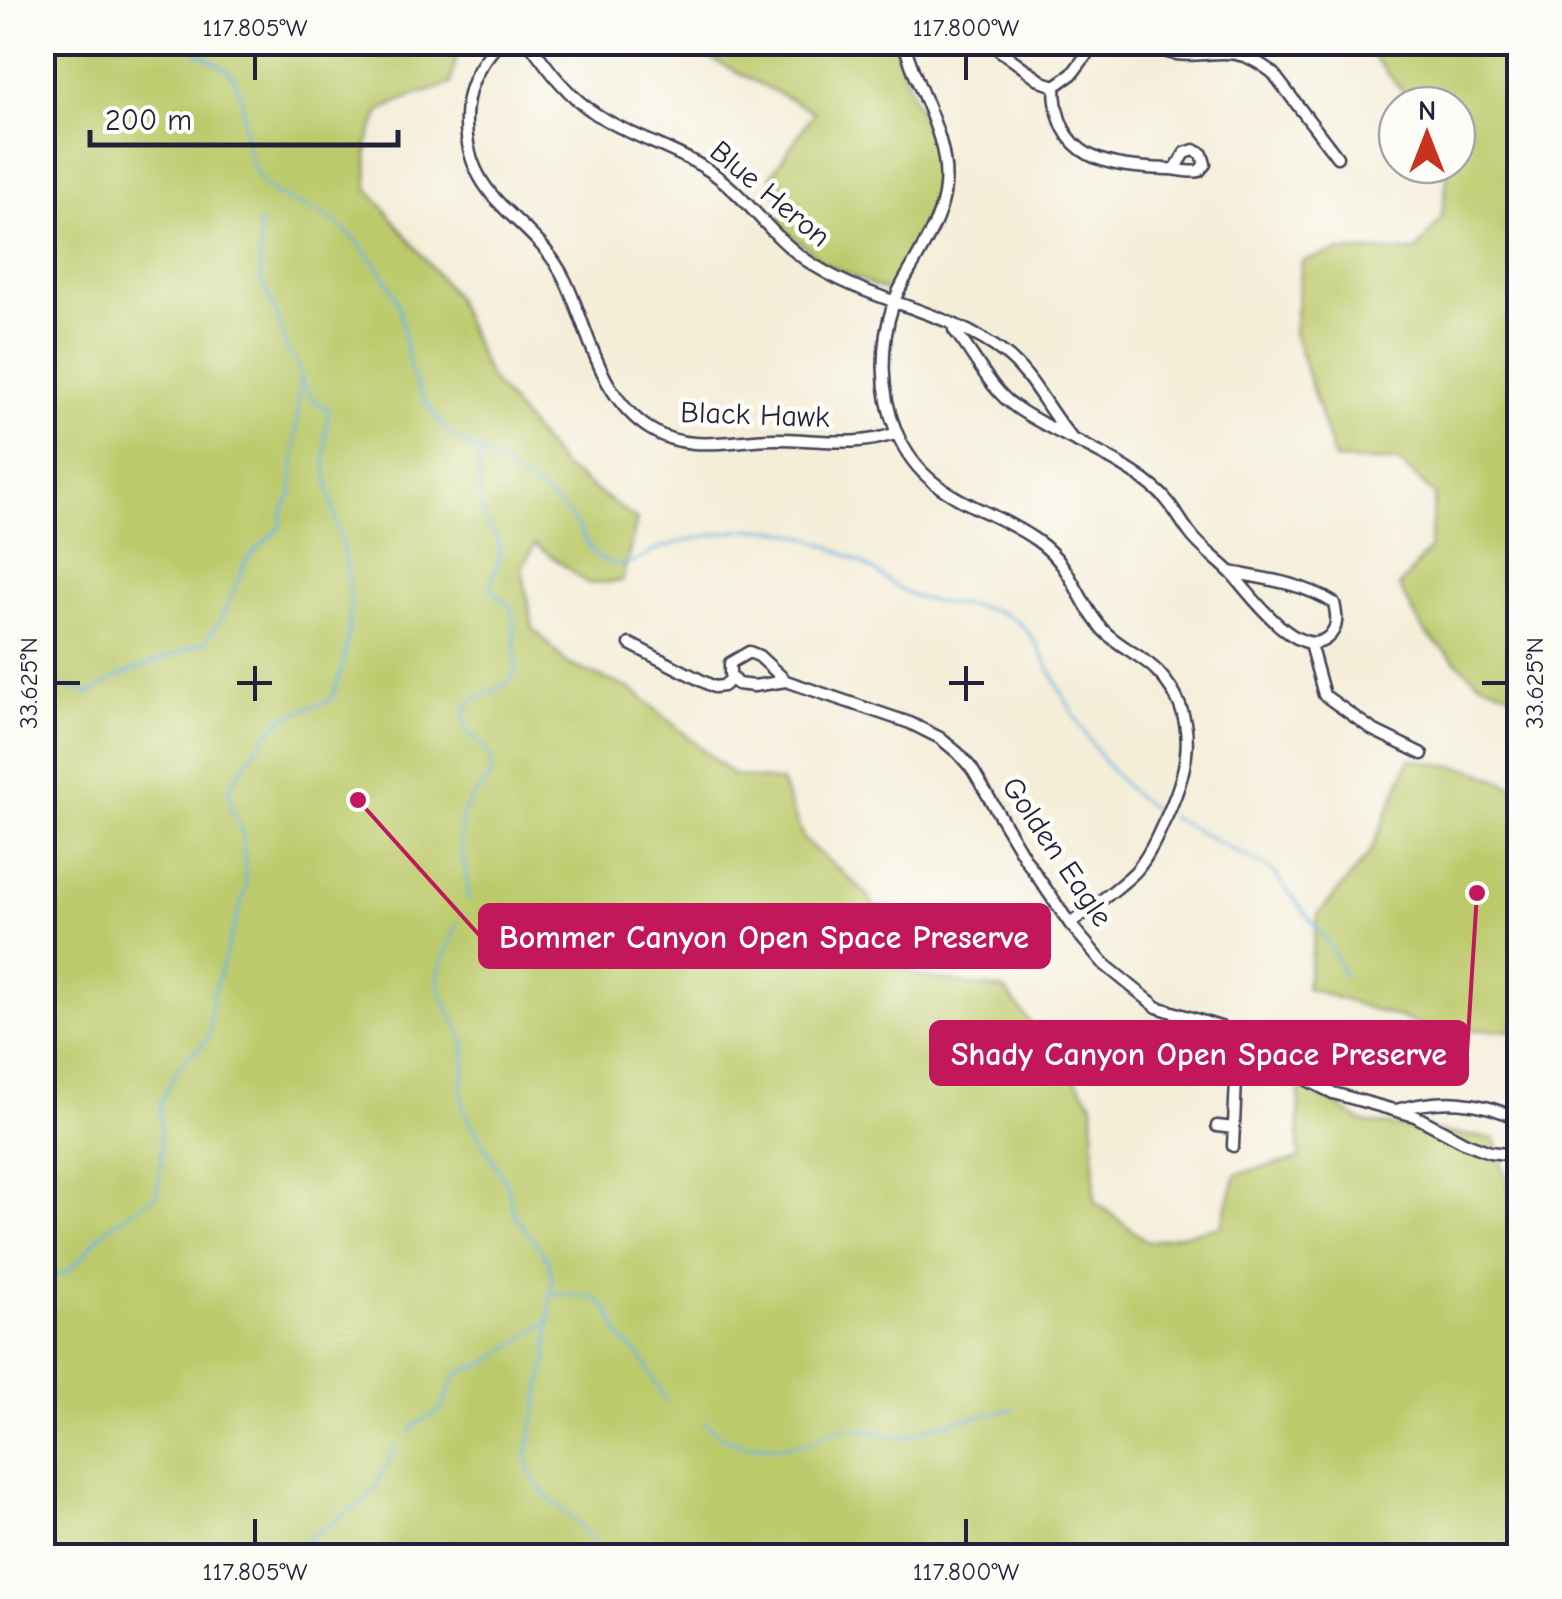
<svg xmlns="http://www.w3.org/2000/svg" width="1562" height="1599" font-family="'Comic Neue',sans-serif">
	<rect width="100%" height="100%" fill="#fdfcf7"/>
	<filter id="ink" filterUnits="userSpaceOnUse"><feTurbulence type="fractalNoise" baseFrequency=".01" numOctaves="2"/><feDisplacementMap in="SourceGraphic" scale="20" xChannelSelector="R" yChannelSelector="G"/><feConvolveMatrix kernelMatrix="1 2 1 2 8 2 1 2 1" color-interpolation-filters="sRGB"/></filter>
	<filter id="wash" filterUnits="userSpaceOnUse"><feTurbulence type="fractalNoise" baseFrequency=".0048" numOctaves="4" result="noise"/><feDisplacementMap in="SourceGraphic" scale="40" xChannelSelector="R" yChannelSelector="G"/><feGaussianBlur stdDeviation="2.25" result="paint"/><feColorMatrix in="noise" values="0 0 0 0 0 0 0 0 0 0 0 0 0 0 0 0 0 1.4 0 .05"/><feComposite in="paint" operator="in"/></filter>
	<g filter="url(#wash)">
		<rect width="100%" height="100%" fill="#f4edd8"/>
		<!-- green -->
		<path fill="#bcca6c" stroke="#6f7654" stroke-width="2.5" d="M42,43H459L451,84L405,99L380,111L367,145L368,188L453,294L489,377L563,467L637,520L622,581L589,584L535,544L522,568L533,628L568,664L633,690L733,775L781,782L804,840L865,892L890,930L892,958L917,976L1005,990L1093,1103L1095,1202L1148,1242L1221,1226L1236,1174L1299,1159V1080L1362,1122L1495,1139L1519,1222V1556H43Z
			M698,43H895C915,123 961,156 917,243C909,258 901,277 889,289L883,290L824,263L777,223L786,213L771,176L814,112L695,50Z
			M1361,43H1519V697L1478,681L1425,633L1399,587L1429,549L1435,495L1399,462L1335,460L1294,332L1302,261L1339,251H1416L1441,219L1449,165H1457V105H1415Z
			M1410,759L1476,770L1519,789V1031L1434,1029L1306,988L1318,915L1370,853Z"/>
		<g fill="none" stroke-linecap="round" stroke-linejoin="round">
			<!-- stream -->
			<path stroke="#66b3df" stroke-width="2.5" d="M186,42C198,58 223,61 234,78C250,105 237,148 260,179C275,200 297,202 318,212C340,223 360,243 374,262C404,300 400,316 408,360C412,380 426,404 438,420C454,442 477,450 499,464C523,478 545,493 566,512C585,528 586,561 616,564C637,566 646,552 664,547C689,539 719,533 745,530C791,525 835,547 873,570C885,578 897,589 911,595C945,609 989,599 1019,623C1033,634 1044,658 1052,674C1077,722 1112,789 1163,814
				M42,682L91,693L115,678L205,642L221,619L247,559L281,526L283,510L292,494L300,377L298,365L287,350L277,315L261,279L259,221
				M1170,817L1272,870L1330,945L1344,976
				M468,900C469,872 456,844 462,817C466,797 493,785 492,765C491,743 459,737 465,713C470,690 507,696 515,671C518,663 515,649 515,640C514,631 515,618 511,610C507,600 496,597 491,588C491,573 501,563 500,548C499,536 489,531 485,520C476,501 480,475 480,454
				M457,924L438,974L441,994L465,1042V1069L461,1090L465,1112L506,1182L514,1214L549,1261L552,1276L547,1359L527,1455C530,1503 586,1511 597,1556
				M42,1279C78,1275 81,1254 103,1232C119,1218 139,1207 156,1195L161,1170L160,1104L178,1067L209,1038L212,998L246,888L243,835L230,806V785L267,734L284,717L331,700C347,662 355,612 347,570C336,510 317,473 329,410L311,398L300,377
				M551,1293L596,1298L609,1311L620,1337L643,1359L666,1402
				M704,1422L723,1438L744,1445L781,1447L811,1442L831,1431L853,1428L905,1438L933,1426L1016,1408
				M410,1432L416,1424L439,1412L457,1374L488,1362L548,1322
				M297,1556L299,1545L363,1502L375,1488L396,1446"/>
		</g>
	</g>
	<g filter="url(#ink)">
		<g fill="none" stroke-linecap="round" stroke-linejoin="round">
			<!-- minor casing -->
			<g stroke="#424053" stroke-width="15">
				<path id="minor" d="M500,42C477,66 465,90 466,124C468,206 535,217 565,280C590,332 598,396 650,429C688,454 734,439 776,439C818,439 856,448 897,433
					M529,42C548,69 568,96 596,114C630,136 670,147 705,168C744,192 768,234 806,260C866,302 946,309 1004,353C1033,375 1047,410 1070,436
					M904,42C916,91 950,136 945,187C943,212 929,236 917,258C909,273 898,288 893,305C880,345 880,392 896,431C925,501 983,503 1036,540C1074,566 1076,600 1103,630C1119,647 1142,655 1158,672C1203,720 1188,774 1162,826C1155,842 1147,859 1135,872C1116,891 1091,907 1070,924
					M988,42L1043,82L1055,86
					M1150,42C1179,67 1212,46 1244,56C1255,60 1264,66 1273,73L1337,157
					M1055,86C1055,161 1109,167 1168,169C1180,169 1187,173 1199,171L1205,164L1202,154L1194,150L1185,153L1175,169
					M1055,86L1072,74L1096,42
					M954,330C975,355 989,389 1017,408C1062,439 1121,456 1162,495C1173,506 1180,520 1189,532C1201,549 1219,560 1233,575C1250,594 1298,661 1327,638C1339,628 1337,616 1334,603C1302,583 1266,579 1230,572
					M630,644L714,687L723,686L733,678
					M1310,644L1324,695L1373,730L1422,754
					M786,681L754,686L737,684L730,674V663L749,652L759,656L786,681L910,723L940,738L958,753L972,769L1026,860L1070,924L1104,964L1157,1007L1245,1035L1267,1047L1307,1080L1333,1093L1415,1116L1466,1143L1490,1152L1520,1156
					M1396,1110C1440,1098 1479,1099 1520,1120
					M1217,1126L1234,1128
					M1233,1146L1236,1080L1254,1040"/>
			</g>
			<!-- minor -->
			<use href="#minor" stroke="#fff" stroke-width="10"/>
		</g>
	</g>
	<!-- ticks -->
	<path fill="none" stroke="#22223b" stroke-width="4" d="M255,55V80M966,55V80M255,666V701M966,666V701M55,683H80M237,683H272M949,683H984M1482,683H1507M255,1519V1544M966,1519V1544"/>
	<g text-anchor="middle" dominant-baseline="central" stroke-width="9" stroke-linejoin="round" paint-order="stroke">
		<!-- street labels -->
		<g font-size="30" fill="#22223b" stroke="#fdfcf7">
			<text transform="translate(770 194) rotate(40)">Blue Heron</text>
			<text transform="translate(755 415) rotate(2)">Black Hawk</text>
			<text transform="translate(1057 852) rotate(56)">Golden Eagle</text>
		</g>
	</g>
	<!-- callouts -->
	<path fill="none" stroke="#c2185b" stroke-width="4" d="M358 800L480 936M1477 893L1467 1053"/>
	<g fill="#c2185b" stroke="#fdfcf7" stroke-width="4">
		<circle cx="358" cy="800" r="10"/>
		<circle cx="1477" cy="893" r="10"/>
	</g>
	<g fill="#c2185b" stroke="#c2185b" stroke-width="4">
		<rect x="480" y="905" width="569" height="62" rx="10"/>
		<rect x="931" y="1022" width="536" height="62" rx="10"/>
	</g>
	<g font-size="32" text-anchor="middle" font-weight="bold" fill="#fff">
		<text x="764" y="948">Bommer Canyon Open Space Preserve</text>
		<text x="1199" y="1065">Shady Canyon Open Space Preserve</text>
	</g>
	<!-- margin -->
	<rect width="1562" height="1599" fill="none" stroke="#fdfcf7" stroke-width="110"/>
	<!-- north arrow -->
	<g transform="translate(1427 135)"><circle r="48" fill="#fdfcf7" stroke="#a5a5ac" stroke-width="2.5"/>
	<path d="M0-8L18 38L0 25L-18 38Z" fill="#c8321e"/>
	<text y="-15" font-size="28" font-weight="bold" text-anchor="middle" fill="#22223b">N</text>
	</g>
	<!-- scale -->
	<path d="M90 130v15h308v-15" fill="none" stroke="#22223b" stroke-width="5"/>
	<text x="105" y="130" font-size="30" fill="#22223b" stroke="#fdfcf7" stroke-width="8" paint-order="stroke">200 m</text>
	<rect x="55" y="55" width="1452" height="1489" fill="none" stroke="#22223b" stroke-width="4"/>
	<g font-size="25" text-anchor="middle" fill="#22223b">
		<text x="255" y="36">117.805°W</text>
		<text x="966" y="36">117.800°W</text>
		<text transform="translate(28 683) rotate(-90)" y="9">33.625°N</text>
		<text transform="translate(1534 683) rotate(-90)" y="9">33.625°N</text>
		<text x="255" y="1580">117.805°W</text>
		<text x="966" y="1580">117.800°W</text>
	</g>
</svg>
